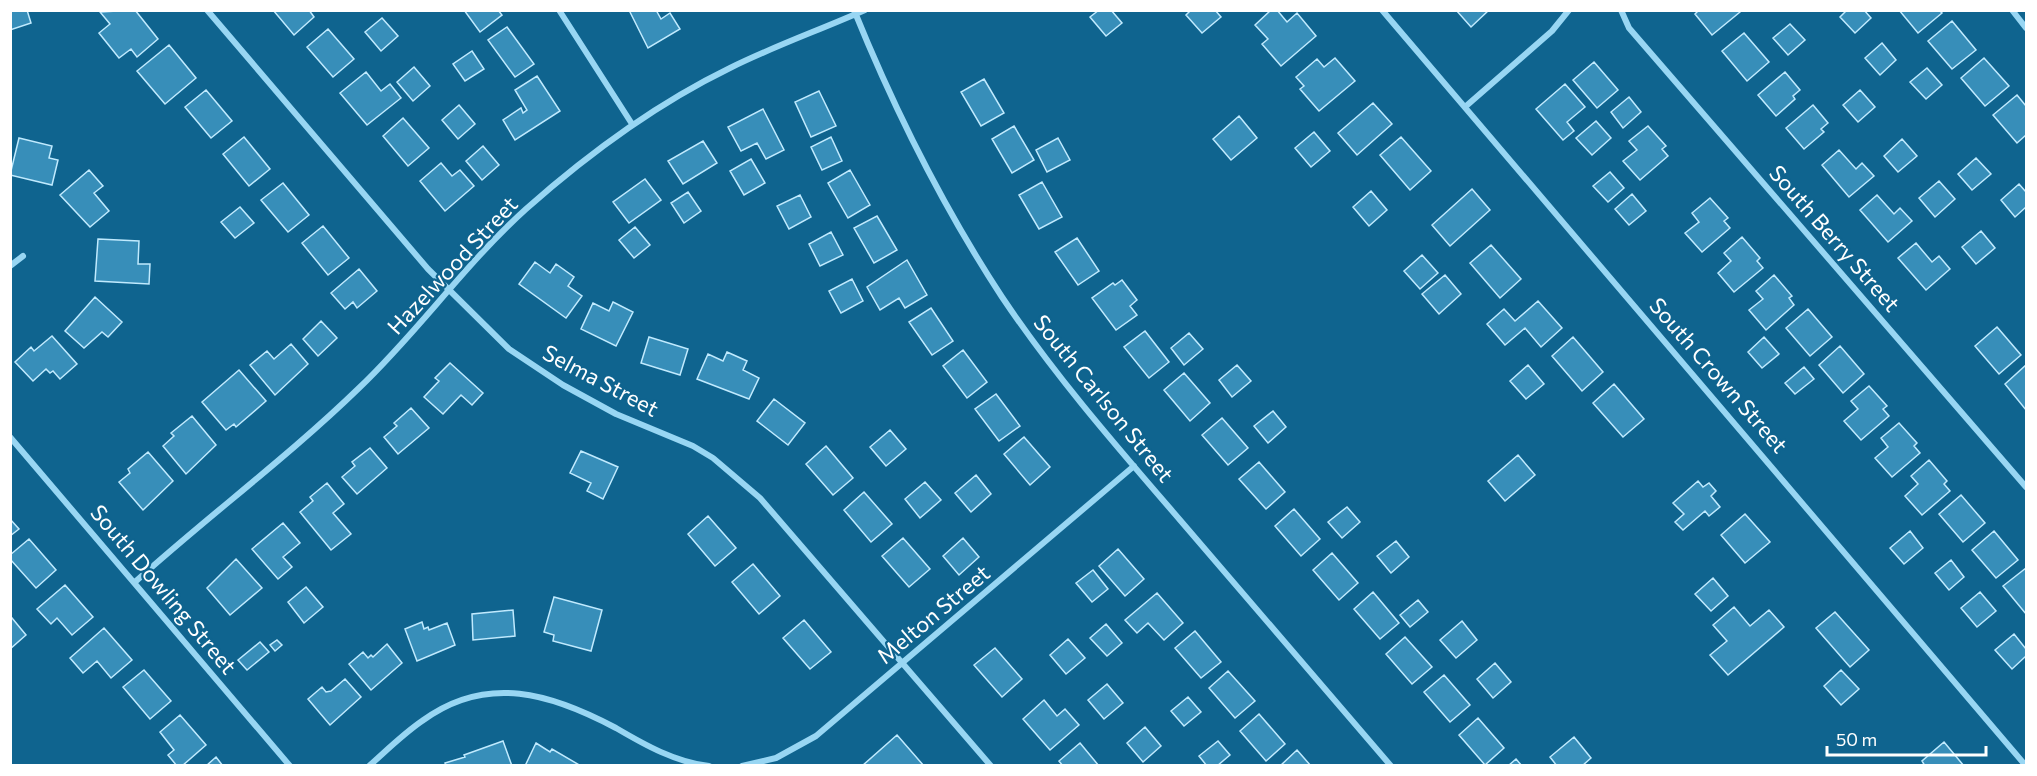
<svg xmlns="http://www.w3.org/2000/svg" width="2037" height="776" font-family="Commissioner,sans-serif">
	<rect width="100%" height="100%" fill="#0f648f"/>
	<!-- building -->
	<path fill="#378eb9" stroke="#c0eafe" stroke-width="1.5" d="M10,10H27L31,23L10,30Z
		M135,10L158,39L137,57L131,49L119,58L99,33L110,24L100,12Z
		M273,10H309L314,17L294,35Z
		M464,10H498L502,15L480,32Z
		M629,10H656L661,19L670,13L680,29L648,48Z
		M1099,10H1111L1122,23L1106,36L1090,17Z
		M1191,10H1215L1221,17L1202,33L1186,15Z
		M1271,10H1277L1287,22L1297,13L1316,36L1281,66L1262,44L1268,39L1255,25Z
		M1456,10H1489L1471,27Z
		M1699,10H1738L1740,12L1712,35L1695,14Z
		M1847,10H1864L1871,18L1855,33L1840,17Z
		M1899,10H1939L1942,13L1918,33Z
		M382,18L398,36L381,51L365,32Z
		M1952,21L1976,50L1952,69L1928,41Z
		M1790,24L1805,40L1788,55L1773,38Z
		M507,27L534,64L515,77L488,40Z
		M328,29L354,59L333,77L307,47Z
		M1744,33L1769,62L1747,81L1722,51Z
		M1882,43L1896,60L1880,75L1865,58Z
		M169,45L196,78L165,104L137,71Z
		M472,51L484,69L465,81L453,64Z
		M1335,58L1355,81L1319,111L1300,89L1304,86L1296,77L1317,59L1324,67Z
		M1984,58L2009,86L1985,106L1961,78Z
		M1594,62L1618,90L1597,108L1573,80Z
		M414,67L430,86L413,101L397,82Z
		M1927,68L1942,85L1926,99L1910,82Z
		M366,72L381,91L390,84L401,98L367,125L340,93Z
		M1785,72L1800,90L1793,96L1795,99L1776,116L1758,95Z
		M537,76L560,111L515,140L503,120L521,108L523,113L527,110L515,90Z
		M984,79L1004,113L981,126L961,92Z
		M1565,84L1585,107L1567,122L1574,131L1563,140L1536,109Z
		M206,90L232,121L211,138L185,107Z
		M1860,90L1875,107L1858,122L1843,105Z
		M819,91L836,126L811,137L795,102Z
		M2017,95L2026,106V135L2017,143L1993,115Z
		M1629,97L1641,112L1623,128L1611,112Z
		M1373,103L1392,124L1357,155L1338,133Z
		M459,105L475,124L458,139L442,120Z
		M1813,105L1828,123L1821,129L1824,132L1804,149L1786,128Z
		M763,109L784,150L766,159L757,143L741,151L728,127Z
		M1239,116L1257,138L1231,160L1213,139Z
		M403,118L429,148L408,166L383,136Z
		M1596,121L1611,138L1592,155L1576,138Z
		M1014,126L1034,160L1012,173L992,139Z
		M1648,126L1666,146L1662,149L1668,156L1640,180L1623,161L1637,150L1629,141Z
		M1314,132L1330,151L1311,167L1295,148Z
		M244,137L270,169L249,186L223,154Z
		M831,137L842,161L822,170L811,147Z
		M1401,137L1431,171L1410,190L1380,155Z
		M19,138L52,146L49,158L58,160L52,185L10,175Z
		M1058,138L1070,160L1047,172L1036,150Z
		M1902,139L1917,156L1898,172L1884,156Z
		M703,141L717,163L683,184L668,161Z
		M483,146L499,165L482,180L466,161Z
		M1839,150L1856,169L1862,163L1874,176L1849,197L1822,165Z
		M1976,158L1991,174L1972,190L1958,174Z
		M751,159L765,183L744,195L730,171Z
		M441,163L452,176L460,170L474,186L445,211L420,181Z
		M89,170L103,186L94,193L109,211L90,227L60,195Z
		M850,170L870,205L848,218L828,183Z
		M1610,172L1624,188L1608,202L1593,186Z
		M645,179L661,200L629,223L613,202Z
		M1939,181L1955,199L1935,217L1919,198Z
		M1042,182L1062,217L1039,229L1019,195Z
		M283,183L309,215L288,232L261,200Z
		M2019,184L2026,192V207L2015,217L2001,200Z
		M1472,189L1490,210L1450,246L1432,225Z
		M1371,191L1387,210L1369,226L1353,207Z
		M688,192L701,211L684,223L671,203Z
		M1632,194L1646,211L1629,225L1615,209Z
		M800,195L811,217L789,229L777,206Z
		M1877,195L1894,214L1900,208L1912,221L1888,242L1860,210Z
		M1710,198L1728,218L1724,221L1730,228L1702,252L1685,233L1699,222L1692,213Z
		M240,207L254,223L235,238L221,222Z
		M877,216L897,250L874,263L854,228Z
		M323,226L349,258L328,275L302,243Z
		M635,227L650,245L634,258L619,240Z
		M1981,231L1995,248L1976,264L1962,247Z
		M831,232L843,255L820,266L809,244Z
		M1742,237L1760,258L1757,261L1763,268L1734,292L1718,273L1731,261L1724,253Z
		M1077,238L1099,271L1078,285L1055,252Z
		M98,239L139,241L138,264H150L149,284L95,281Z
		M1916,243L1932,262L1939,256L1950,269L1926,290L1898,258Z
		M1491,245L1521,279L1500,298L1470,263Z
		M1422,255L1438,273L1420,289L1404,271Z
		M907,260L927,295L905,308L899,298L880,310L867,287Z
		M535,262L550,273L556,264L574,277L568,286L582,296L566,318L519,284Z
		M359,269L377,291L357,308L353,302L345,309L331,293Z
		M1445,275L1461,294L1439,314L1422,294Z
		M1774,275L1792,296L1789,298L1794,305L1766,330L1749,310L1763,299L1756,291Z
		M852,279L863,301L841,313L829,291Z
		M1122,280L1137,300L1130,306L1137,315L1116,330L1092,298L1113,283L1115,285Z
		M95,297L122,322L108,337L102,332L84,348L65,331Z
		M1538,301L1562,328L1541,347L1525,328L1505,345L1487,324L1504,309L1515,321Z
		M613,302L633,312L616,346L581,329L593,303L609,311Z
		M931,308L953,341L932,355L909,322Z
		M1808,309L1832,337L1810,356L1786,328Z
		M321,321L337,338L318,356L303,339Z
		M1997,327L2021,355L1999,374L1975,346Z
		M1145,331L1169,362L1149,378L1124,347Z
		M1189,333L1203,349L1184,365L1171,348Z
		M52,336L77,364L60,379L53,371L50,373L46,369L33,381L15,362L31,347L34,351Z
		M649,337L688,349L680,375L641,363Z
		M1573,337L1603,372L1582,391L1552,356Z
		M1764,337L1779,354L1762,368L1748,352Z
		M291,344L308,364L275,395L250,365L267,351L274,359Z
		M1840,346L1864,374L1843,393L1819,365Z
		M963,350L987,382L967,398L943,366Z
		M727,352L747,361L743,370L759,378L749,399L697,379L708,354L723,361Z
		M450,363L483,393L472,405L461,395L443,414L424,397L439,381L435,378Z
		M1237,365L1251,381L1232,397L1219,380Z
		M1528,365L1544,384L1526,399L1510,381Z
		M2026,365V410L2005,384Z
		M1804,367L1814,379L1795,394L1785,383Z
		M239,370L266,401L236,427L234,424L226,430L202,402Z
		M1184,373L1210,403L1190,421L1164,390Z
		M1614,384L1644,419L1623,437L1593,403Z
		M1869,386L1887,406L1883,409L1889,416L1861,440L1844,421L1858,409L1851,401Z
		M996,394L1020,426L999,441L975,409Z
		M774,399L805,423L788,445L757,421Z
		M411,408L429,428L398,454L384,437L397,426L394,423Z
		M1273,411L1286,427L1268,443L1254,426Z
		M192,416L216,445L186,474L163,446L174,436L171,433Z
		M1222,418L1248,448L1228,465L1202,435Z
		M1899,423L1917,443L1914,446L1920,453L1892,477L1875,458L1888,447L1881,438Z
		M890,430L906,449L886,466L870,447Z
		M1024,437L1050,467L1030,485L1004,454Z
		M826,446L853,478L833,495L806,464Z
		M370,448L387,468L357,494L342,477L355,466L352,462Z
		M581,451L618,467L603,499L587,491L591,483L570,473Z
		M148,452L173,481L143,510L119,482L130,473L128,469Z
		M1518,455L1535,475L1505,501L1488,481Z
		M1929,460L1947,481L1944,484L1950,491L1922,515L1905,496L1918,484L1911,476Z
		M1259,462L1285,492L1266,509L1239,479Z
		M976,475L991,494L971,512L955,493Z
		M1698,481L1703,487L1709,483L1716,491L1711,496L1720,507L1709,516L1705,511L1683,530L1675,522L1684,514L1673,503Z
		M925,482L941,500L920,518L905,499Z
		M327,483L344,504L333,513L351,534L331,550L300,512L313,501L310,497Z
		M864,492L892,524L871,542L844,510Z
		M1961,495L1985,523L1963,542L1939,514Z
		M1347,507L1360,522L1342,538L1328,522Z
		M1294,509L1320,539L1301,556L1275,526Z
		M1745,514L1770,542L1745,563L1721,535Z
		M708,516L736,548L715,566L688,534Z
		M10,519L19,529L10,536Z
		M283,523L300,543L283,557L292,567L278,579L252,549Z
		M1910,531L1923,548L1904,564L1890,548Z
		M1994,531L2018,560L1996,578L1972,550Z
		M903,538L930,569L909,587L882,556Z
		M963,538L979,557L959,575L943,556Z
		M29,539L56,570L36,588L10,559V555Z
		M1396,541L1409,557L1391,573L1377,556Z
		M1118,549L1144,579L1125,596L1099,566Z
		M1332,553L1358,583L1339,600L1313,570Z
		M236,559L262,588L230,615L207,588Z
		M1951,560L1964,577L1949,590L1935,573Z
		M753,564L780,596L759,614L732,582Z
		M2026,568V614L2003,586Z
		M1093,570L1108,589L1092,602L1076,583Z
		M1713,578L1728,596L1711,611L1695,594Z
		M65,585L93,617L72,635L57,618L51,624L37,609Z
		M306,587L323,607L304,623L288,602Z
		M1373,592L1399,623L1380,639L1354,609Z
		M1980,592L1996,611L1977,627L1961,608Z
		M1157,593L1183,623L1164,640L1148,623L1137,633L1125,620Z
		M554,597L602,610L591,651L553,641L554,635L544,632Z
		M1418,600L1428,612L1410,627L1400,615Z
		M1734,607L1750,626L1769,610L1784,627L1728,675L1710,655L1727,641L1713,625Z
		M513,610L515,636L473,640L472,614Z
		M1835,612L1869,650L1850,667L1816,628Z
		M12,618L26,635L10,649V619Z
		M804,620L831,652L810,669L783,638Z
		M1462,621L1477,640L1456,658L1440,640Z
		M422,622L424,629L428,627L429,630L447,623L455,645L417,661L405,629Z
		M1106,624L1122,643L1107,656L1090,638Z
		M104,628L132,660L111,678L97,661L83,673L70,658Z
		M1195,631L1221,662L1201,678L1175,648Z
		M2014,634L2026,649V656L2012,669L1995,650Z
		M1405,637L1432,667L1412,684L1386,654Z
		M1068,639L1085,658L1066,674L1050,655Z
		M277,640L282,645L275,651L270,645Z
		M260,642L269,652L247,670L238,660Z
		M387,644L402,663L371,690L349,664L363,652L368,658L371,655L373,657Z
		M995,648L1022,679L1002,697L974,665Z
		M1495,663L1511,682L1493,698L1477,679Z
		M144,670L171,701L150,719L123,687Z
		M1841,670L1859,689L1841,705L1824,686Z
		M1228,671L1255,701L1235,718L1209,688Z
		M1444,675L1470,705L1450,722L1424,692Z
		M345,679L361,697L330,725L308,699L322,687L326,692L331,691Z
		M1107,684L1123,703L1104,719L1088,700Z
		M1188,697L1201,712L1184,726L1171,711Z
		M1044,700L1057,716L1065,709L1079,725L1050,750L1023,719Z
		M1259,714L1285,744L1266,761L1240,731Z
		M180,715L206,745L182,766H177L168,755L174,750L160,732Z
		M1478,718L1504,748L1485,765L1459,735Z
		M1145,727L1161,746L1143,762L1127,743Z
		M897,735L924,766H862Z
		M1574,737L1591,758L1582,766H1557L1550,757Z
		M503,741L512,766H446L445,763L465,757L464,755Z
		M1218,741L1230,755L1217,766H1207L1199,756Z
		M1944,742L1964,766H1925L1922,761Z
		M536,743L550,752L552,749L581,766H525Z
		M1080,743L1099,766H1063L1059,761Z
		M1297,750L1311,766H1280Z
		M216,757L223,766H206Z
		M1516,759L1522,766H1508Z"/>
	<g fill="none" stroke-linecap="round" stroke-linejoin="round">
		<!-- minor -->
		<path stroke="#98d6f3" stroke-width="6" d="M207,10L428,269L509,349L563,385L616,414L693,446L713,458L760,498L991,766
			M559,10L632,124
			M854,10C895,111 943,207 1002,297C1055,376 1118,448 1180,520C1250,602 1320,684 1391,766
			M1382,10L2026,766
			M1621,10L1629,28L2026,487
			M2012,10L2026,28
			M1465,107L1552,31L1569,10
			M10,266L23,256
			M10,437L290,766
			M135,582C208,516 288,457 359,388C418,332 465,264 526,209C588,154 656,104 730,68C774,46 820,30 865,10
			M369,766C386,751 403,734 422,721C487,673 552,694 616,728C645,745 675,762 709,766
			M742,766L776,758L816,736L1134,466"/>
	</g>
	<g text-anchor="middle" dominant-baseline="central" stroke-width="4.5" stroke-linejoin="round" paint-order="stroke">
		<!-- street labels -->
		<g font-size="22" fill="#fff" stroke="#0f648f">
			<text transform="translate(1835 238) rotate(49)">South Berry Street</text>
			<text transform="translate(452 265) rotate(-47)">Hazelwood Street</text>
			<text transform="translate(1719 375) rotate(49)">South Crown Street</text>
			<text transform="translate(601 380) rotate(28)">Selma Street</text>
			<text transform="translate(1104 398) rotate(51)">South Carlson Street</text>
			<text transform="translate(164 589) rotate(50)">South Dowling Street</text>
			<text transform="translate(933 614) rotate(-40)">Melton Street</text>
		</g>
	</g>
	<!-- border -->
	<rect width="2037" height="776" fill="none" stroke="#ffffff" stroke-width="24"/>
	<!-- scale -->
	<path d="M1827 746v9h159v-9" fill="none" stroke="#ffffff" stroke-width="3"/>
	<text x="1836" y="746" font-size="18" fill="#ffffff" stroke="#0f648f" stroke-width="4.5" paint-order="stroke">50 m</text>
</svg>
